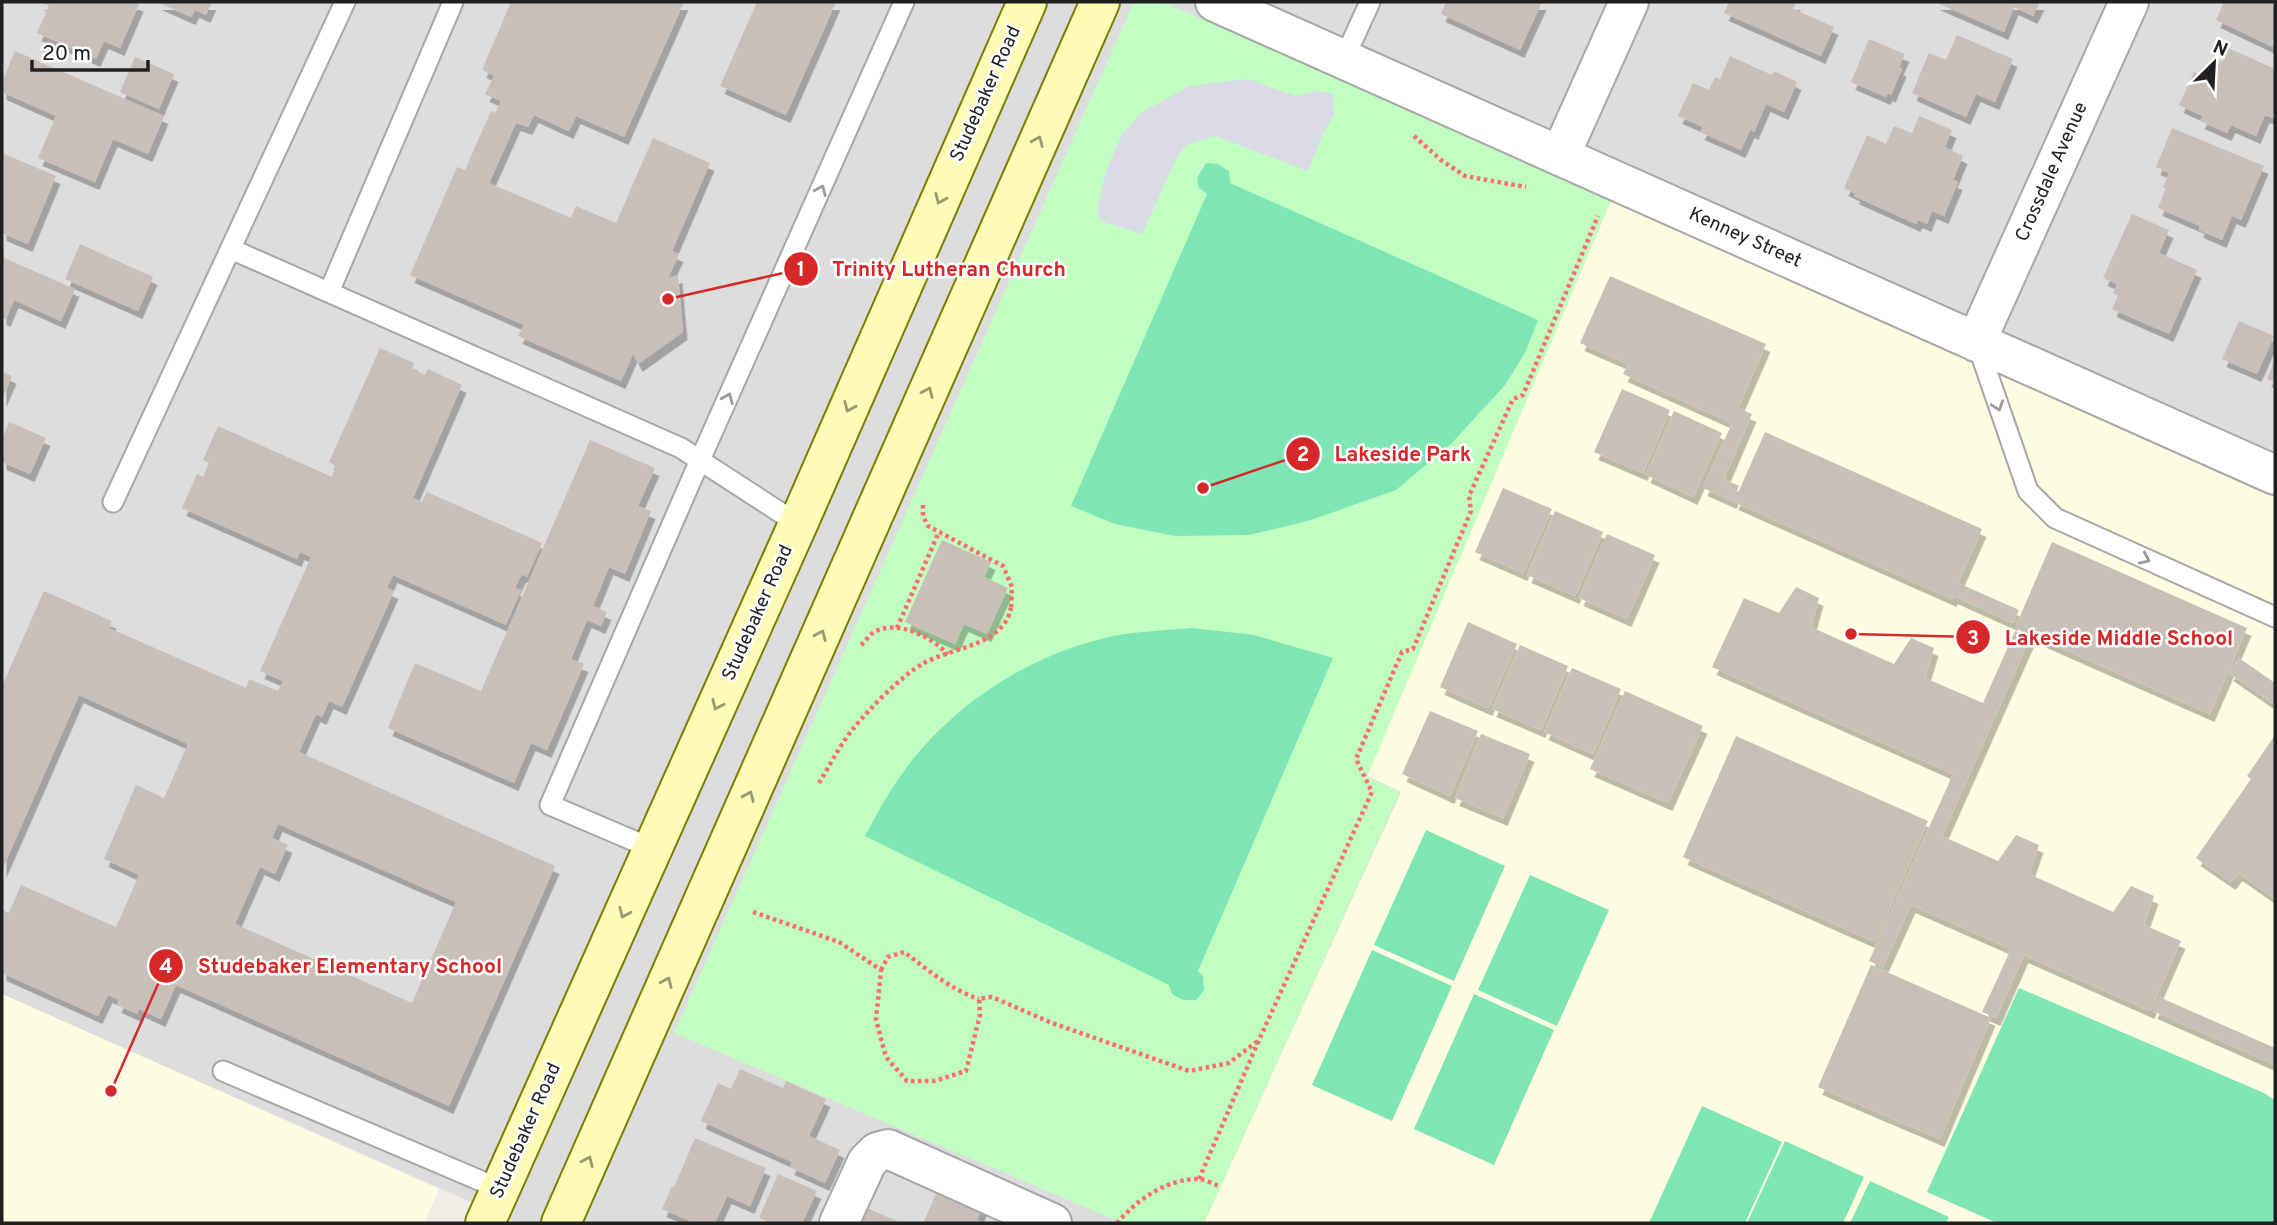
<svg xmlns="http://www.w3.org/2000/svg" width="2277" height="1225" font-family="Overpass,sans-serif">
	<defs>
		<filter id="shadow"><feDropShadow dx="4.5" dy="8" stdDeviation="0" flood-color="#0004"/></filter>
	</defs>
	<rect width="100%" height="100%" fill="#f1ede6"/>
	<!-- residential -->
	<path fill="#dedddd" d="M2,2H2275V1223H518L2,994Z"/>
	<!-- education -->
	<path fill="#fffde1" d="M1612,198L2275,493V1223H1204L1401,792L1367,776Z
		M2,994L439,1189L424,1223H2Z"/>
	<!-- park -->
	<path fill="#c1fec1" d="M1134,2H1163L1612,198L1367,777L1400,792L1204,1223H1123L674,1033Z"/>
	<!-- pitch -->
	<path fill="#7ee6b5" d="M1206,163L1218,164L1229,171L1230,183L1538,320L1526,351L1505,385L1451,444L1396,490L1311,520L1249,535L1175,536L1115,524L1071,506L1207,194L1199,188L1197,178Z
		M1192,628L1254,635L1333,658L1198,971L1203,976L1204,990L1196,1000H1183L1172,994L1169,985L865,836C877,814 889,791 904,771C951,707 1024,658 1101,639C1130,631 1162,631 1192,628Z
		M1426,830L1505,866L1454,981L1374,945Z
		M1530,875L1609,910L1557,1026L1478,990Z
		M1372,950L1452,986L1392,1121L1312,1085Z
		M2019,988L2264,1093L2275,1100V1223H1997L1927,1192Z
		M1474,994L1554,1030L1494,1165L1414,1129Z
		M1702,1106L1782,1142L1745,1223H1649Z
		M1785,1141L1864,1177L1843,1223H1747Z
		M1870,1181L1949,1217L1946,1223H1850Z"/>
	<!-- plaza -->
	<path fill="#dadbe7" d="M1248,79L1295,96L1317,91L1334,94V115L1324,131L1308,171L1215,136L1186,145L1176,159L1142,234L1101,221L1097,209L1106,171L1121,136L1141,113L1189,86Z"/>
	<!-- building -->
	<path fill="#cabeb8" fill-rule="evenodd" filter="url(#shadow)" d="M39,2H135L139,4L120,48L104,41L96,59L37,33L49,6Z
		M157,2H212L206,15L195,10L191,17Z
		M511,2H684L624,137L576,116L569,131L534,115L528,127L516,123L489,183L571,218L576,206L616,223L653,138L710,163L672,251L679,254L668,278L678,275L683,332L638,364L633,354L621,381L518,336L524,325L410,275L457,167L465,170L491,111L495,113L501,101L485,94L494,76L482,70Z
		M757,2H836L786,115L720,86Z
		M1446,2H1542L1520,50L1441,14Z
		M1729,2H1796L1793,9L1834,27L1821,56L1724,13Z
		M1935,2H2040L2033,16L2014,7L2004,32Z
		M2224,2H2275V42L2273,47L2216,20Z
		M1957,35L2013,59L1995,102L1976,94L1966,117L1912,93L1929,53L1946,60Z
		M1869,39L1905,54L1899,67L1902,69L1891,95L1888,93L1886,97L1851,82Z
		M2228,48L2275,69V119L2265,115L2256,136L2231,125L2227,133L2200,121L2203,116L2179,105L2194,72L2214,81L2217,74L2213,73L2219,60L2222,62Z
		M15,51L164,116L148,154L113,139L95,182L38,158L56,116L2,92V82Z
		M1730,56L1772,75L1774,71L1797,82L1784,112L1766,104L1754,132L1750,130L1741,150L1700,132L1703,127L1678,116L1693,83L1709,90L1715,77L1720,79Z
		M135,57L174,74L159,109L120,92Z
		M1919,116L1952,130L1945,147L1963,156L1953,180L1958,182L1944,216L1932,211L1927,224L1918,220L1916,224L1854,196L1856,194L1844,188L1867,135L1886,144L1894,126L1912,133Z
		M2172,128L2264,166L2241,220L2232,216L2222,240L2199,230L2200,226L2158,208L2166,188L2163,187L2169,173L2156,167Z
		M2,153L56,176L28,244L2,233Z
		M2132,214L2169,230L2159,253L2197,270L2169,334L2112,309L2118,295L2113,293L2117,284L2103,278Z
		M80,244L153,277L138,311L65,279Z
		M2,257L75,289L61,321L14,300L6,319L2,317Z
		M1610,276L1766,344L1738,408L1752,414L1724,479L1739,486L1732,501L1703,488L1732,423L1623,374L1628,364L1580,343Z
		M2239,321L2274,336L2257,374L2222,359Z
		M380,348L414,363L412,369L425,375L428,369L462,385L413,498L422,502L427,492L542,543L527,577L522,574L515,588L521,590L506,625L393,575L387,588L394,591L342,707L329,701L322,717L316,714L299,752L555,866L449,1106L176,985L161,1019L139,1009L137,1014L117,1005L119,1000L108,995L98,1016L2,973V910L9,913L21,885L116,927L139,875L104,859L136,785L164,798L188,744L79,695L2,870V686L44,591L112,621L109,628L246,688L249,679L278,691L283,681L260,671L311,557L300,552L297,559L182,508L197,474L203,477L209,463L203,460L218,426L332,477L336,466L329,462ZM278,824L456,902L412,1003L235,924L260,867L275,874L288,845L272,838Z
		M2275,359V382L2267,379Z
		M2,371L12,376L2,399Z
		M1622,389L1670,410L1643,473L1594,452Z
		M1674,411L1722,433L1693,497L1646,475Z
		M9,422L46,438L30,474L2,462V440Z
		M1765,432L1982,529L1958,583L2019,610L2013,623L1953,596L1952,599L1734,502Z
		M590,440L655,468L638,506L651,511L625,574L609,567L593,606L607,612L601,626L587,620L571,659L584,664L547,750L531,743L514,783L388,728L415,663L481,691Z
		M1503,488L1552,509L1523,573L1475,552Z
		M1555,511L1603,532L1575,596L1527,575Z
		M1607,534L1655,555L1627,619L1579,598Z
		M942,540L991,562L984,577L1008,588L987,634L964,624L955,644L905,622Z
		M2052,542L2247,628L2210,714L2015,628Z
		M1796,587L1819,598L1811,627L1894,664L1911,638L1934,648L1925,678L1983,703L2015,631L2030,638L1942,836L1998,861L2016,835L2039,845L2029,874L2113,912L2131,886L2154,896L2144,925L2181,941L2150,1011L2024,955L1996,1018L1982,1012L2011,949L1911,905L1883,967L1869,961L1953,774L1712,667L1744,598L1779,613Z
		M1468,622L1517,644L1488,708L1440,687Z
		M1520,645L1568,666L1541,730L1492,709Z
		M2239,658L2275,683V705L2229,673Z
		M1572,668L1621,689L1593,754L1544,732Z
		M1625,691L1703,726L1668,803L1590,769Z
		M1430,711L1478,731L1450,796L1402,774Z
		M1481,734L1530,754L1503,818L1455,798Z
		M2275,735V899L2238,873L2231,882L2196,858L2251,779L2247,776Z
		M1736,736L1928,821L1875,942L1683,857Z
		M1871,965L1991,1018L1940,1139L1818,1087Z
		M2159,997L2275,1048V1065L2153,1011Z
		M740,1069L783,1088L786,1081L826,1099L809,1136L840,1150L825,1183L790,1167L792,1162L701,1121L718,1083L731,1089Z
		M695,1138L766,1168L750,1206L727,1196L715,1223H695L662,1209L672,1186L674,1187Z
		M778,1174L817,1191L802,1223H772L759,1218Z
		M940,1185L984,1204L977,1220L985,1223H923Z
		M865,1207L901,1223H858Z"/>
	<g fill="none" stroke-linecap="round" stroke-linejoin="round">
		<!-- lane casing -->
		<g stroke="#a7a7a7" stroke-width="23">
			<path id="lane" d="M1344,59L1370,2
				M231,249L681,448L798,524
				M329,292L453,2
				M1977,343L2028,491L2055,518L2275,617
				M113,502L345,2
				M653,849L550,805L700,460L904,2
				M223,1071L500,1189"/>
		</g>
		<!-- street casing -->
		<g stroke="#a7a7a7" stroke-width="42">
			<path id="street" d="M1215,2L2275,475
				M1560,156L1629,2
				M1976,342L2129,2
				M839,1223L867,1162L877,1152L888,1149L1052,1223"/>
		</g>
		<!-- secondary casing -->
		<g stroke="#7b7e00" stroke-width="42">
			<path id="secondary" d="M485,1223L798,524L1027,2
				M561,1223L1100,2"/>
		</g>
		<!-- path -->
		<path stroke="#ff6c69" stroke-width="4.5" stroke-dasharray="3.5 3.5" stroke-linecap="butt" d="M1414,136L1441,160L1465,176L1526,187
			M923,505V516L928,526L1003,566L1012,587L1011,609
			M897,628L939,532
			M861,645C865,642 869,635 874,632C898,619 931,637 948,654
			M819,783C830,765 840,745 853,729C870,708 901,676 924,663C953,647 1003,646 1011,608
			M753,912L839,942L881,970L876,1020L886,1057L907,1081H934L966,1071L980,1015L979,999L992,997L1052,1023L1189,1071L1229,1063L1259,1040
			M881,970L888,957L904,952C927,969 951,990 979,999
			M1199,1179L1259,1040L1372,792L1356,759L1402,652L1413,649L1471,511L1469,496L1513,399L1523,395L1598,216
			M1117,1223C1137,1200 1166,1179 1198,1179C1204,1179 1213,1184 1219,1186"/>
		<!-- lane -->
		<use href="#lane" stroke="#fff" stroke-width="19"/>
		<!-- street -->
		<use href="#street" stroke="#fff" stroke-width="38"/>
		<!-- secondary -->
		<use href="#secondary" stroke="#fefcb7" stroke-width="38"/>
	</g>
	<!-- one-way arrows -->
	<defs><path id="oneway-chevron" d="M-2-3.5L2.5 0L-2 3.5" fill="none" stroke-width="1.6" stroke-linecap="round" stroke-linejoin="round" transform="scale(1.75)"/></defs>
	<g stroke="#9a9973">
		<use href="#oneway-chevron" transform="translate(1038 141) rotate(-66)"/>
		<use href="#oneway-chevron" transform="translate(940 199) rotate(114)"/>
		<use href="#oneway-chevron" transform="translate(928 392) rotate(-66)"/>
		<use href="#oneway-chevron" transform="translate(849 407) rotate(114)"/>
		<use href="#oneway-chevron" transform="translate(821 635) rotate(-66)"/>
		<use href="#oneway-chevron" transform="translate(717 705) rotate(114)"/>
		<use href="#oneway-chevron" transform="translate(749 796) rotate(-66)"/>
		<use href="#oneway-chevron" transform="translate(624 913) rotate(114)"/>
		<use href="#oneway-chevron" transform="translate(667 982) rotate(-66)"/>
		<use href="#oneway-chevron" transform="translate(588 1161) rotate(-66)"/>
	</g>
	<g stroke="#9b9b9b">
		<use href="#oneway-chevron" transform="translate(821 190) rotate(-66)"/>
		<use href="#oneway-chevron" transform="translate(728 398) rotate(-66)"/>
		<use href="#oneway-chevron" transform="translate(1998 406) rotate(71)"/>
		<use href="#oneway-chevron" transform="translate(2145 559) rotate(24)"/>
	</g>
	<g text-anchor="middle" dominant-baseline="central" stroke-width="5" stroke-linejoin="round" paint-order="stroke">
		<!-- street labels -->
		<g font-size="19" fill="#202020" stroke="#fff">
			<text transform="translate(986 94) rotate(-66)">Studebaker Road</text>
			<text transform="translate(2052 172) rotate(-66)">Crossdale Avenue</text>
			<text transform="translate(1745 238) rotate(24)">Kenney Street</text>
			<text transform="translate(758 613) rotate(-66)">Studebaker Road</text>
			<text transform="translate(526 1131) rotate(-66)">Studebaker Road</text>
		</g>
	</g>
	<!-- callouts -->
	<path fill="none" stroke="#d62828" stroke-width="2.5" d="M668 299L801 269M1203 488L1303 454M1851 634L1973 637M111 1091L166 966"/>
	<g fill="#d62828" stroke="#fff" stroke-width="2.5">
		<circle cx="668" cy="299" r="7"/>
		<circle cx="1203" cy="488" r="7"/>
		<circle cx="1851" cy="634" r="7"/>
		<circle cx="111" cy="1091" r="7"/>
		<circle cx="801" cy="269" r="18"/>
		<circle cx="1303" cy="454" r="18"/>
		<circle cx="1973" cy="637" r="18"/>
		<circle cx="166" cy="966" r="18"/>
	</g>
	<g font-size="21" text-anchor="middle" font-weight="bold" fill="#fff">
		<text x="801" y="276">1</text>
		<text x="1303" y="461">2</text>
		<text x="1973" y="645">3</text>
		<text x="166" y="973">4</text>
	</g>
	<g font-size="21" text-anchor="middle" font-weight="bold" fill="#d62828" stroke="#fff" stroke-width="5" stroke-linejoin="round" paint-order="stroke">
		<text x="949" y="276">Trinity Lutheran Church</text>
		<text x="1403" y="461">Lakeside Park</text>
		<text x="2119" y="645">Lakeside Middle School</text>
		<text x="350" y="973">Studebaker Elementary School</text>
	</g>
	<!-- border -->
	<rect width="2277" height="1225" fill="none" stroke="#202020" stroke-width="7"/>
	<!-- north arrow -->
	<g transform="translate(2214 63) rotate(24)" stroke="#ffffff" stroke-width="5" paint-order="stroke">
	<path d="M0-5L12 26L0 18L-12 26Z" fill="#202020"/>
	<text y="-10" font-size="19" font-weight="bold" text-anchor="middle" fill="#202020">N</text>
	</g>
	<!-- scale -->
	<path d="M32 60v10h116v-10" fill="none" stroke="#202020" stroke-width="3.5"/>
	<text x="42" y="60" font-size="21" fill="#202020" stroke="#ffffff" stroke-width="5" paint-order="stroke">20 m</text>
</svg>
